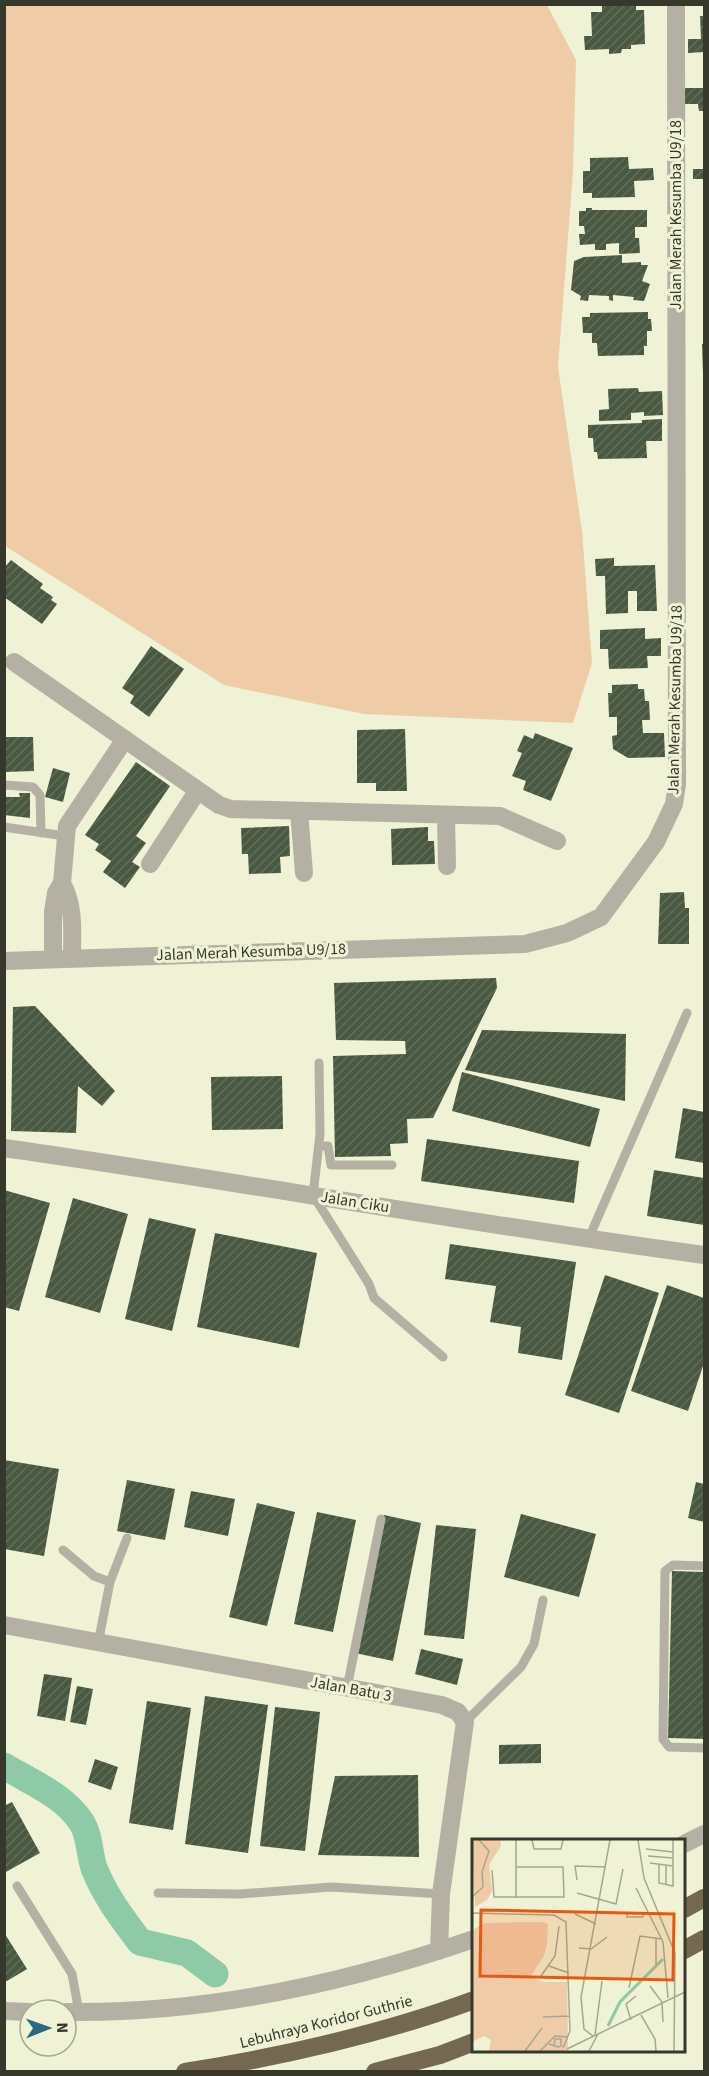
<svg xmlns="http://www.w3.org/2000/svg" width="709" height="2076" font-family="'Source Sans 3',sans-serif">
	<defs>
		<pattern id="building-hatch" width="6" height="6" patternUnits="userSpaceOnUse" patternTransform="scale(1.5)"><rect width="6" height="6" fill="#495841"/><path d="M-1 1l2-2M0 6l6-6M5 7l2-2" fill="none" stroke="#616d5a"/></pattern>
	</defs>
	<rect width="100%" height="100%" fill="#eff2d4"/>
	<!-- green -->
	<path fill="#f0cba8" d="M4,5H547L576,60L573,172L558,367L582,531L592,663L573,723L364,714L224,685L5,546Z"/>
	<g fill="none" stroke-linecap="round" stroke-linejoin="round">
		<!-- river -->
		<path stroke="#8ecaa7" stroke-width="27" d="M4,1766C32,1783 64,1795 82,1823C90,1836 89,1853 94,1868C105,1896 122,1918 140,1942L187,1953L215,1974"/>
	</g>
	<!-- building -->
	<path fill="url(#building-hatch)" d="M602,4H636V10H644L645,44L631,45V49H622L621,53L609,54V49L585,50L584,36H592L591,12H602Z
		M700,16H704V52L688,53V39H701Z
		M685,88H704V111H699L698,104H685Z
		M628,157L629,169L653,168L654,180L634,181L635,197L592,198V193H583V171H590V158Z
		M693,169H704V179H693Z
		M586,208H592V210H647V227H635V238H639L640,253L619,254V243L606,244V250H595V244L580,245L579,234H585L584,226H579V211H586Z
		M622,255V263L641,262V265H648L642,281L650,284L644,301L633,300L634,297L613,295V301L609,300V296L589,295L588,301L580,300L581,296L571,290L574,261L584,257Z
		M648,312V319H651L652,331H647V346H644V355L598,356L597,343H592V333H583L582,317H590V313Z
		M702,344H704V373L703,374Z
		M638,388L639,392L662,391L663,415L644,416V412L631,413V420L599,421V410L609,409L608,389Z
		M662,419V441H646L647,458L598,459L597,452H594L593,438H588V425L642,423V420Z
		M614,558V566L655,565L657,611H637V591H628V613L606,614L605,576H596L595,559Z
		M11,560L43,584L40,588L53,597L51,600L57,604L42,624L4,597V568Z
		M645,628V639L661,638V656H647L648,668L609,669L608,649H600V630Z
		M151,646L184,669L149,717L130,703L134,696L122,688Z
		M638,684V689H644L645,701H649L650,720H642L643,733H664L665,757L628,758L613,749L612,736L617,735V717H609L608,693H612V685Z
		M405,729L407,791H376V783H357V730Z
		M535,733L573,748L551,801L523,790L526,781L512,776L522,753L517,751L524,735L533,739Z
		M4,737H33L34,771L5,772Z
		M136,762L170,786L136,836L146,843L132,862L140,867L125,888L103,872L111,861L95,850L99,844L85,835Z
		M53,768L70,773L63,802L45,797Z
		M19,793H30V818L4,815V797H20Z
		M289,826L290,856L280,857L281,873L249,874L248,854H242L241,828Z
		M428,827V841H434L435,864L392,865L391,829Z
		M684,892L685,908H689V944H658L660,893Z
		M496,978L497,988L433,1118L407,1119L408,1143L390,1144L391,1156L335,1157L333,1056L406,1054L405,1041L336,1040L334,983Z
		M35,1006L115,1091L102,1106L78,1086L76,1133L11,1131L13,1007Z
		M482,1030L626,1034L625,1101L465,1070Z
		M462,1072L600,1109L590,1147L452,1111Z
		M282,1076L283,1129L212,1130L211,1077Z
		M683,1108L704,1112V1163L675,1158Z
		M427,1139L579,1161L574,1203L421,1181Z
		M654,1170L704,1178V1225L647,1216Z
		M4,1190L50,1203L19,1311L4,1307Z
		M73,1198L128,1214L100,1313L45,1297Z
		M149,1218L196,1229L172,1331L125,1319Z
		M215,1233L317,1253L299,1348L197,1327Z
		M450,1244L576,1262L562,1360L518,1353L521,1327L490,1322L496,1286L445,1279Z
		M605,1275L659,1293L619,1413L565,1395Z
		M667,1285L704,1298V1363L688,1411L631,1391Z
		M4,1460L59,1469L44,1556L4,1549Z
		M127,1480L175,1489L165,1540L117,1531Z
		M696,1482L704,1484V1522L688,1518Z
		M191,1491L235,1499L228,1536L184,1527Z
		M257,1503L295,1512L267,1626L229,1617Z
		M317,1512L356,1520L333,1632L294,1624Z
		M521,1514L596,1534L579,1597L504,1577Z
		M384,1515L421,1523L393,1661L355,1653Z
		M436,1525L476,1529L464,1639L424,1635Z
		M672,1571L704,1572V1739L668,1738Z
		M421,1649L463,1659L457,1685L415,1674Z
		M44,1674L72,1678L65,1721L37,1716Z
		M77,1686L93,1689L86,1725L70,1722Z
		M205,1696L268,1705L248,1853L185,1844Z
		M147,1701L191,1708L173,1830L129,1823Z
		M275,1707L320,1712L305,1851L260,1846Z
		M541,1744V1763L499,1764V1745Z
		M95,1759L118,1767L111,1790L88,1782Z
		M418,1775L419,1857L318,1855L335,1776Z
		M12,1802L40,1853L4,1873V1806Z
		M5,1934L27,1969L7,1981H5Z"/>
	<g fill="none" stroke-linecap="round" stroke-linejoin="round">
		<!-- lane -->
		<path stroke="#b5b0a4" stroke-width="9" d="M4,785L33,787L40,795L41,833
			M4,827L65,836
			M319,1063L320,1134L313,1195L369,1284L374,1298L443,1357
			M319,1146H328L331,1165H392
			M588,1240L687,1013
			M63,1550L94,1576L110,1582
			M704,1566L673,1565L665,1571L663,1739L669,1747L704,1748
			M98,1644L110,1582L127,1538
			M347,1688L381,1519
			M465,1722L521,1667L534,1644L543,1600
			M17,1886L72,1974L79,2012
			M158,1893L240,1894L331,1887L441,1894"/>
		<!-- street -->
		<path stroke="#b5b0a4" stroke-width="18" d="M14,662L219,805L231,809L500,816L557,841
			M299,811L304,873
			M446,815L447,866
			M150,864L198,790
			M62,883C75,907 72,932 72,958
			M53,959V912L56,893L62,883L67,826L125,739
			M4,961L525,944L567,933L601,917L656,842L674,804L677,784L676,4
			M4,1148C238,1181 470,1224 704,1255
			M4,1625L442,1705L458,1712L465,1722L441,1894L439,1951
			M684,1844L704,1834
			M4,2011L30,2012
			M66,2012C204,2014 343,1984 474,1939"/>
		<!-- highway -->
		<path stroke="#746950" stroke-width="18" d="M684,1909L704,1898
			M684,1950L704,1939
			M185,2072C284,2056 380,2035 474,2000
			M375,2072L440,2055L474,2042"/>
	</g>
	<g text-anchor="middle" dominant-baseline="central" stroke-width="6" stroke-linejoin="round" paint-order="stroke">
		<!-- street labels -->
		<g font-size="16" fill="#36382c" stroke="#eff2d4">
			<text transform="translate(676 215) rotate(-90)">Jalan Merah Kesumba U9/18</text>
			<text transform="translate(675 700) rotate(-89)">Jalan Merah Kesumba U9/18</text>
			<text transform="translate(251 952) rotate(-2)">Jalan Merah Kesumba U9/18</text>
			<text transform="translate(355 1202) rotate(9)">Jalan Ciku</text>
			<text transform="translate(351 1689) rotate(10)">Jalan Batu 3</text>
			<text transform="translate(326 2022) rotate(-14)">Lebuhraya Koridor Guthrie</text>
		</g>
	</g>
	<!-- overview -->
	<g transform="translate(472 1839)">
		<rect width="213" height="213" fill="#eff2d4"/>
		<path d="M70,83L76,85L75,105L72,117L58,138L72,143H95L96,212H17L19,201L12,197L0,203V91L14,84Z" fill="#f0cba8"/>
		<path d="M0,1H28L29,7L17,26L20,52L15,61L3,68Z" fill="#f0cba8"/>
		<path fill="none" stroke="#8ecaa7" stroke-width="3" d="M136,187L148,163L191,120"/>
		<path fill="none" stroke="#a5a891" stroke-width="1.5" d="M44,1V59M60,1L62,10H89L91,1M166,1L172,39L203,114L202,212M174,10L201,13M176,17L201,19M178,24L201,27M187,25V44L201,47V1M20,31L22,58H92L91,28H44M105,41L103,27L134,28M194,46V26M164,49L191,103L196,159M105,54L144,65L151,30M0,58L11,48L10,33L17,12L7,1M155,73V78H171L172,74H179M0,74L82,76L94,83L98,192L91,209M103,75L124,85M107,109L119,110L135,98M184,126V99M77,127L97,134M69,137L83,117L87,87M178,147L190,163L191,183M157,149L168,97L190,100M169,176L183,200L184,212M71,178L98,177M159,181L154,165L164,157M123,196L130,142M121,197L112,190L109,158L138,1M77,205L86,208L89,207V200H83L82,206M95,210L213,153M53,212L70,189M68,212L83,197L95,198M117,212L126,195"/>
		<path fill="#e8590c" fill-opacity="0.15" stroke="#e8590c" stroke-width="3" d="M9,71L202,75L201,141L8,137Z"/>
		<rect width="213" height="213" fill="none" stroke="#36382c" stroke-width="3"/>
	</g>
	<!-- border -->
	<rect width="709" height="2076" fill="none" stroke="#36382c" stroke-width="12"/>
	<!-- north arrow -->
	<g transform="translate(48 2028) rotate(89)"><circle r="28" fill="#eff2d4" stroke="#a5a891" stroke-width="1.5"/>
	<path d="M0-4.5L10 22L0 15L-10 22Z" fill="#2c6880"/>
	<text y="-9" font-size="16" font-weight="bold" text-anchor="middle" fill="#36382c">N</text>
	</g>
</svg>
